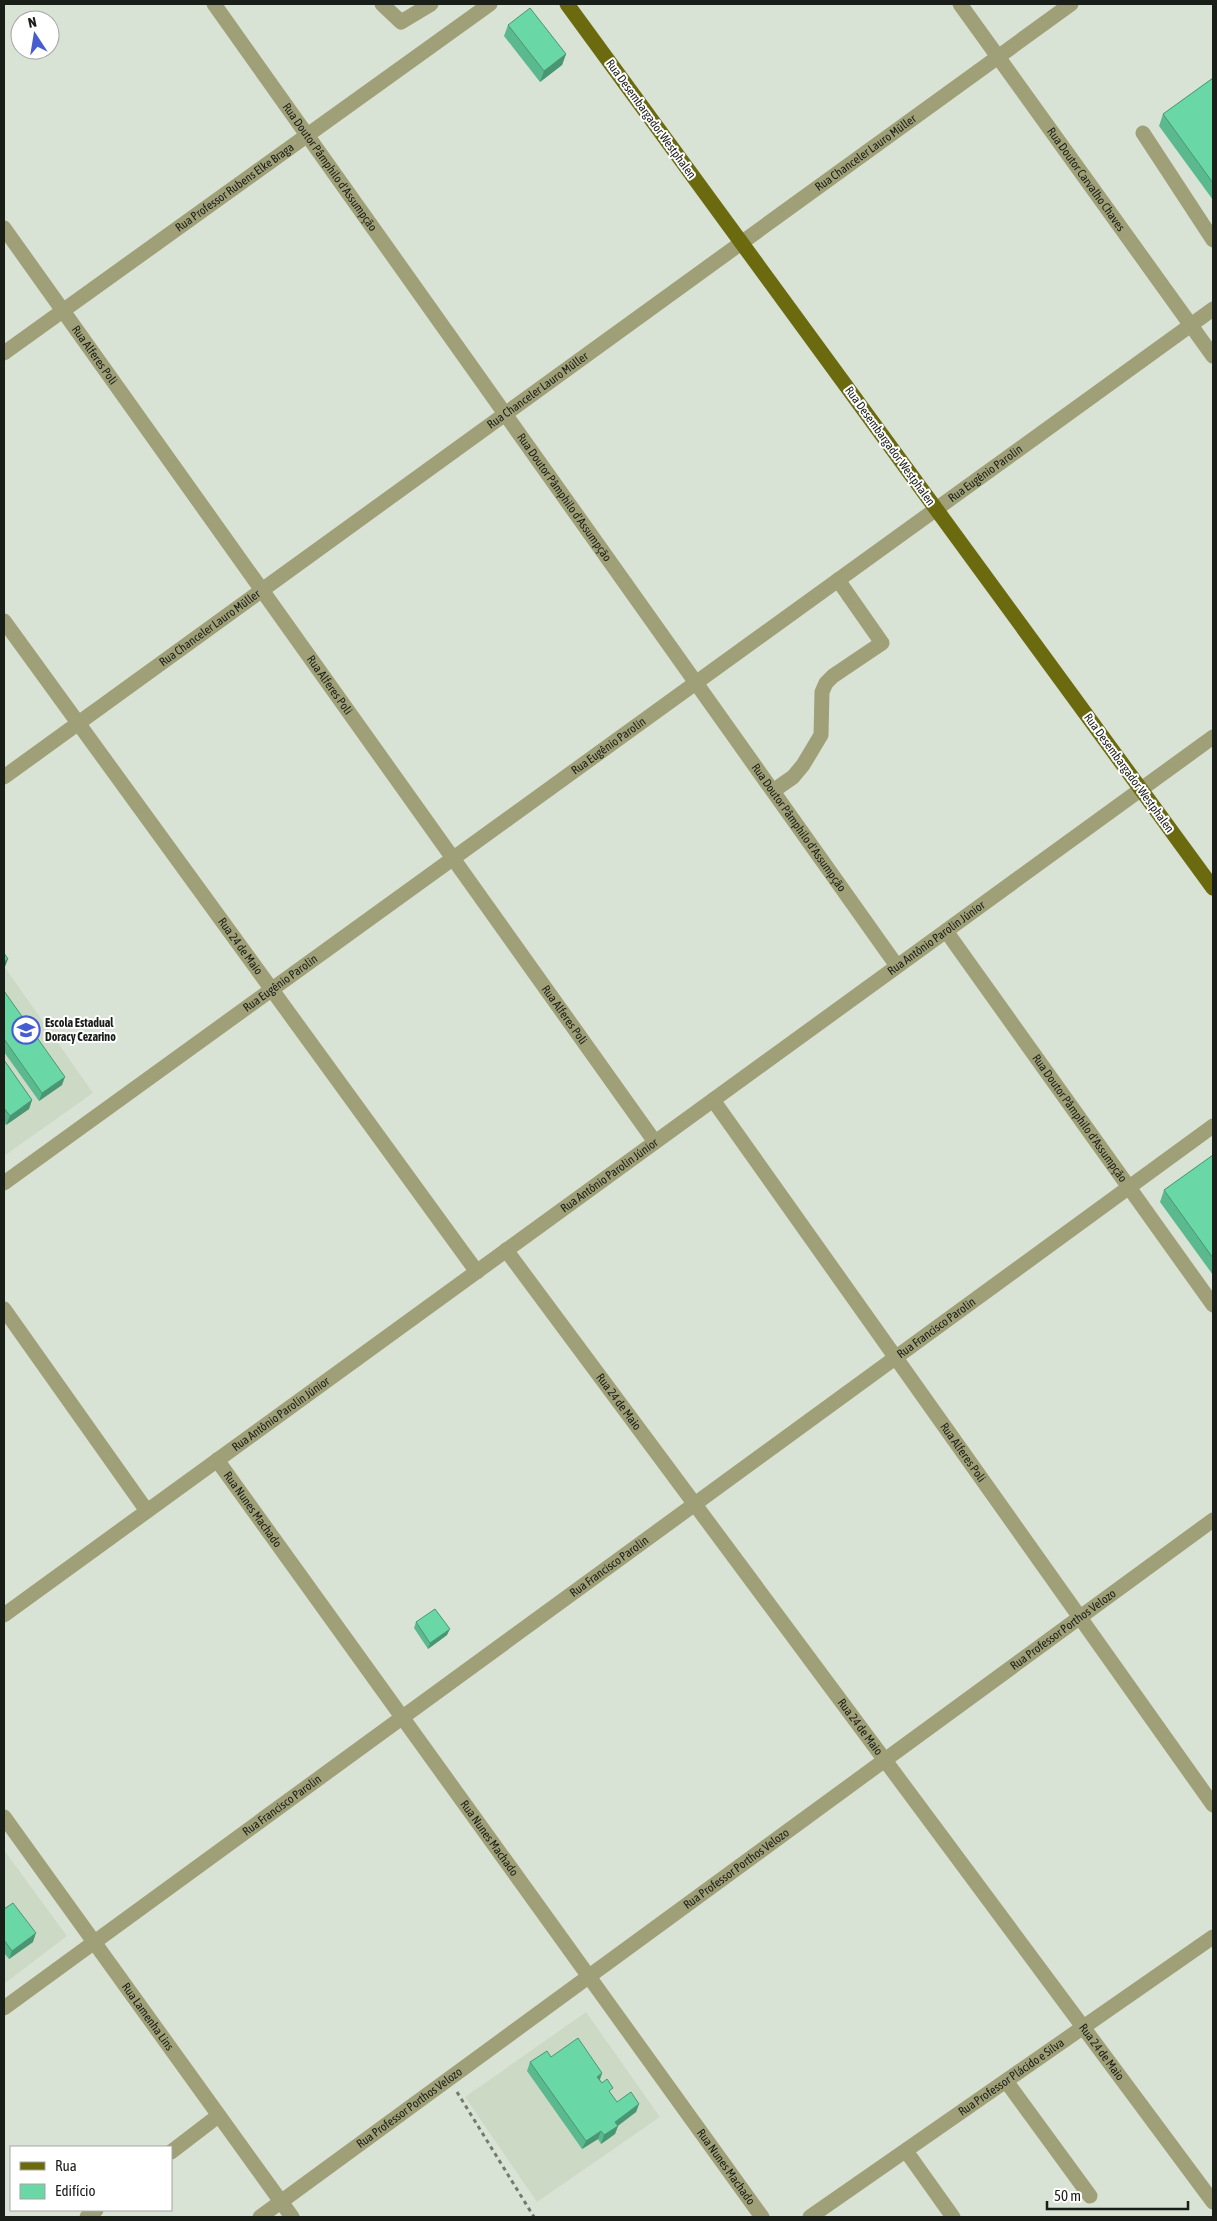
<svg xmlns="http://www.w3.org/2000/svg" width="1217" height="2221" font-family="'Asap Condensed',sans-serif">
	<rect width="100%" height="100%" fill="#d9e3d5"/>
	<!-- built -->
	<path fill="#ccdac5" d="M4,966L93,1093L4,1156Z
		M4,1850L67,1936L4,1984Z
		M586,2012L660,2117L537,2202L465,2097Z"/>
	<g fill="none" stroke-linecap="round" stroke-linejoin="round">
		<!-- path -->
		<path stroke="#727970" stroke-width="3" stroke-dasharray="4 4" stroke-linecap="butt" d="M457,2092L534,2217"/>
		<!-- minor -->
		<g stroke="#a0a078" stroke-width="15">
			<path id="s1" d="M214,4L897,966"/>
			<path d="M382,4L401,22L431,4"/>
			<path id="s2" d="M960,4L1213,356"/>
			<path d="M1143,133L1213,240"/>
			<path id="s3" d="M4,228L655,1142"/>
			<path id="s4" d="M4,353L490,4"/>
			<path id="s5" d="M4,621L477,1272"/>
			<path id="s6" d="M4,777L1071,4"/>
			<path d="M773,791L793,777L803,765L821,735L822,692L826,683L833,676L882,643L838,580"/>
			<path id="s7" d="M946,931L1213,1305"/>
			<path id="s8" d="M713,1100L1213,1805"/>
			<path id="s9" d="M4,1183L1213,309"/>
			<path id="s10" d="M506,1250L1213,2202"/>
			<path d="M4,1309L147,1511"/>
			<path id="s11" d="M217,1460L762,2217"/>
			<path id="s12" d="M4,1615L1213,737"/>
			<path id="s13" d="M4,1817L292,2217"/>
			<path id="s14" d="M4,2008L1213,1126"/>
			<path d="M1006,2081L1090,2196"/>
			<path d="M906,2151L953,2217"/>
			<path d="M171,2152L218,2116"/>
			<path d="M87,2217L96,2210"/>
			<path id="s15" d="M260,2217L1213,1520"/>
			<path id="s16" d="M810,2217L1213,1937"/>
		</g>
		<!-- major -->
		<path stroke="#6c6a0e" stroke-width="15" d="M567,4L1213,888"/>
	</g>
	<!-- wall -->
	<path fill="#5bb98f" d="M508,25L566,54L562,65L540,82L504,36Z
		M1213,78V200L1159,126L1163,114Z
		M4,991L62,1085L39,1101L4,1052Z
		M4,1060L32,1100L29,1109L6,1125L4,1121Z
		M1213,1155V1275L1160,1202L1164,1190Z
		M416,1622L447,1635L428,1649L414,1628Z
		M4,1909L33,1942L9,1959L4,1953Z
		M551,2057L602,2073L600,2080L617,2102L639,2104L636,2112L618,2126L615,2134L601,2144L598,2139L582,2149L527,2071L530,2062Z"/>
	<!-- shaded-wall -->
	<path fill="#4a9674" d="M566,54L562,65L540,82L544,71Z
		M8,959L5,967L4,968V962Z
		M65,1077L62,1085L39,1101L42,1093Z
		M32,1100L29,1109L6,1125L10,1116Z
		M450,1629L447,1635L428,1649L430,1643Z
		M36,1933L33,1942L9,1959L12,1951Z
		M602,2073L599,2081L597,2077Z
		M639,2104L636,2112L616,2127L618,2126L615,2134L601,2144L604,2135L615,2122Z
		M601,2131L598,2139L582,2149L586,2141Z"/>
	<!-- building -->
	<path fill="#6ad7a6" stroke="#4a9674" d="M530,8L566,54L544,71L508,25Z
		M1213,78V183L1163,114Z
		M4,953L8,959L4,962Z
		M4,991L65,1077L42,1093L4,1039Z
		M4,1060L32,1100L10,1116L4,1108Z
		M1213,1155V1258L1164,1190Z
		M435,1609L450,1629L430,1643L416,1622Z
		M13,1903L36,1933L12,1951L4,1940V1909Z
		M578,2038L602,2073L597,2077L602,2083L607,2079L613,2088L609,2091L617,2102L631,2092L639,2104L615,2122L618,2126L604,2135L601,2131L586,2141L530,2062L547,2051L551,2057Z"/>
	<!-- icons -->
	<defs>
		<g id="school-ring" transform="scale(1.4375)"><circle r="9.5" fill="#fff" stroke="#455dd1" stroke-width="1.5"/><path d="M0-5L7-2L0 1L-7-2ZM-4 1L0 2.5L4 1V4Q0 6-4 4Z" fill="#455dd1"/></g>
	</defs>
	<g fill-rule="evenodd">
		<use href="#school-ring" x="26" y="1030"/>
	</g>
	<g text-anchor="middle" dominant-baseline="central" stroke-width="4" stroke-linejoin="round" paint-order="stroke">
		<!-- street labels -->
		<g font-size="12" fill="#1a1e19" stroke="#fff">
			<text transform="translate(651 119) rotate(54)">Rua Desembargador Westphalen</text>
			<text stroke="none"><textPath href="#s6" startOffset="1064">Rua Chanceler Lauro Müller</textPath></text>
			<text stroke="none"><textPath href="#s1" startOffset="200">Rua Doutor Pâmphilo d'Assumpção</textPath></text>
			<text stroke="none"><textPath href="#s2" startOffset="216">Rua Doutor Carvalho Chaves</textPath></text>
			<text stroke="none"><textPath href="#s4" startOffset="284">Rua Professor Rubens Elke Braga</textPath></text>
			<text stroke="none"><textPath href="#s3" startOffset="156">Rua Alferes Poli</textPath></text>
			<text stroke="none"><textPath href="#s6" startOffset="659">Rua Chanceler Lauro Müller</textPath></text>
			<text transform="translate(890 446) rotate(54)">Rua Desembargador Westphalen</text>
			<text stroke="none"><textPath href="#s9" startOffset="1211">Rua Eugênio Parolin</textPath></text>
			<text stroke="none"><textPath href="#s1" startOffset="605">Rua Doutor Pâmphilo d'Assumpção</textPath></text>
			<text stroke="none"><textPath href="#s6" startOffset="254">Rua Chanceler Lauro Müller</textPath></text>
			<text stroke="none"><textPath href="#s3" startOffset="561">Rua Alferes Poli</textPath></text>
			<text stroke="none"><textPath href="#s9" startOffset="746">Rua Eugênio Parolin</textPath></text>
			<text transform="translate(1129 773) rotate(54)">Rua Desembargador Westphalen</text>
			<text stroke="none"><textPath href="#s1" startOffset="1010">Rua Doutor Pâmphilo d'Assumpção</textPath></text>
			<text stroke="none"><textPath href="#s12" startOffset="1152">Rua Antônio Parolin Júnior</textPath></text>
			<text stroke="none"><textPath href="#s5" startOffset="402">Rua 24 de Maio</textPath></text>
			<text stroke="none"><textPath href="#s9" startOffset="341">Rua Eugênio Parolin</textPath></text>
			<text stroke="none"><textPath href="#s3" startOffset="966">Rua Alferes Poli</textPath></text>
			<text stroke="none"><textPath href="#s7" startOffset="230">Rua Doutor Pâmphilo d'Assumpção</textPath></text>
			<text stroke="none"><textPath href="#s12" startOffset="748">Rua Antônio Parolin Júnior</textPath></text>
			<text stroke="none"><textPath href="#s14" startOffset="1154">Rua Francisco Parolin</textPath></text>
			<text stroke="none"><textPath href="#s10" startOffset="189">Rua 24 de Maio</textPath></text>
			<text stroke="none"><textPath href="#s12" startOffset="342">Rua Antônio Parolin Júnior</textPath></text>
			<text stroke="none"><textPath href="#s8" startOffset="432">Rua Alferes Poli</textPath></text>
			<text stroke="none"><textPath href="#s11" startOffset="61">Rua Nunes Machado</textPath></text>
			<text stroke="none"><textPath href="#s14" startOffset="749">Rua Francisco Parolin</textPath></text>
			<text stroke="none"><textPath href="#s15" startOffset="995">Rua Professor Porthos Velozo</textPath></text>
			<text stroke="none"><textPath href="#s10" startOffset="594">Rua 24 de Maio</textPath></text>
			<text stroke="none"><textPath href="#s14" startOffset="344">Rua Francisco Parolin</textPath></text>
			<text stroke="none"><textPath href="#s11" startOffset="466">Rua Nunes Machado</textPath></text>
			<text stroke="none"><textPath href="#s15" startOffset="590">Rua Professor Porthos Velozo</textPath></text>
			<text stroke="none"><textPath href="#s13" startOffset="246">Rua Lamenha Lins</textPath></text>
			<text stroke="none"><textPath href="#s10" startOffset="999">Rua 24 de Maio</textPath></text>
			<text stroke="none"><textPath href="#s16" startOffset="245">Rua Professor Plácido e Silva</textPath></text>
			<text stroke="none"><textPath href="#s15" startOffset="185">Rua Professor Porthos Velozo</textPath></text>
			<text stroke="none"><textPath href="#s11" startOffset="871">Rua Nunes Machado</textPath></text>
		</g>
		<!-- poi labels -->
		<g font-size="12" font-weight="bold" fill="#1a1e19" stroke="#fff" text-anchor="start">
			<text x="45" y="1023">Escola Estadual<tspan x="45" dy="14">Doracy Cezarino</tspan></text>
		</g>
	</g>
	<!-- border -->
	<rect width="1217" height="2221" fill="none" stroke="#1a1e19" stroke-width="10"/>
	<!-- legend -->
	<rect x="10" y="2146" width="162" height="65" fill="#ffffff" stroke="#a3a5a3"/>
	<rect x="20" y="2162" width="25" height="8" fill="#6c6a0e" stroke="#a3a5a3"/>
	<text x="55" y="2171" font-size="15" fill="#1a1e19">Rua</text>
	<rect x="20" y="2184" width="25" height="15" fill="#6ad7a6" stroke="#a3a5a3"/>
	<text x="55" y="2196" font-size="15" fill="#1a1e19">Edifício</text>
	<!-- north arrow -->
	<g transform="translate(35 35) rotate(348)"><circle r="24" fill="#ffffff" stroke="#a3a5a3"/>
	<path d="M0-4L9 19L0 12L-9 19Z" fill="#455dd1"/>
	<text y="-8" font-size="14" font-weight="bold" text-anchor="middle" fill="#1a1e19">N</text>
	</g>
	<!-- scale -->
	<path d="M1047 2201v8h141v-8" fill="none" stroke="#1a1e19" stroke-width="2.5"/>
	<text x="1054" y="2201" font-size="15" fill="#1a1e19" stroke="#ffffff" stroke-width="4" paint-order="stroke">50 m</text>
</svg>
